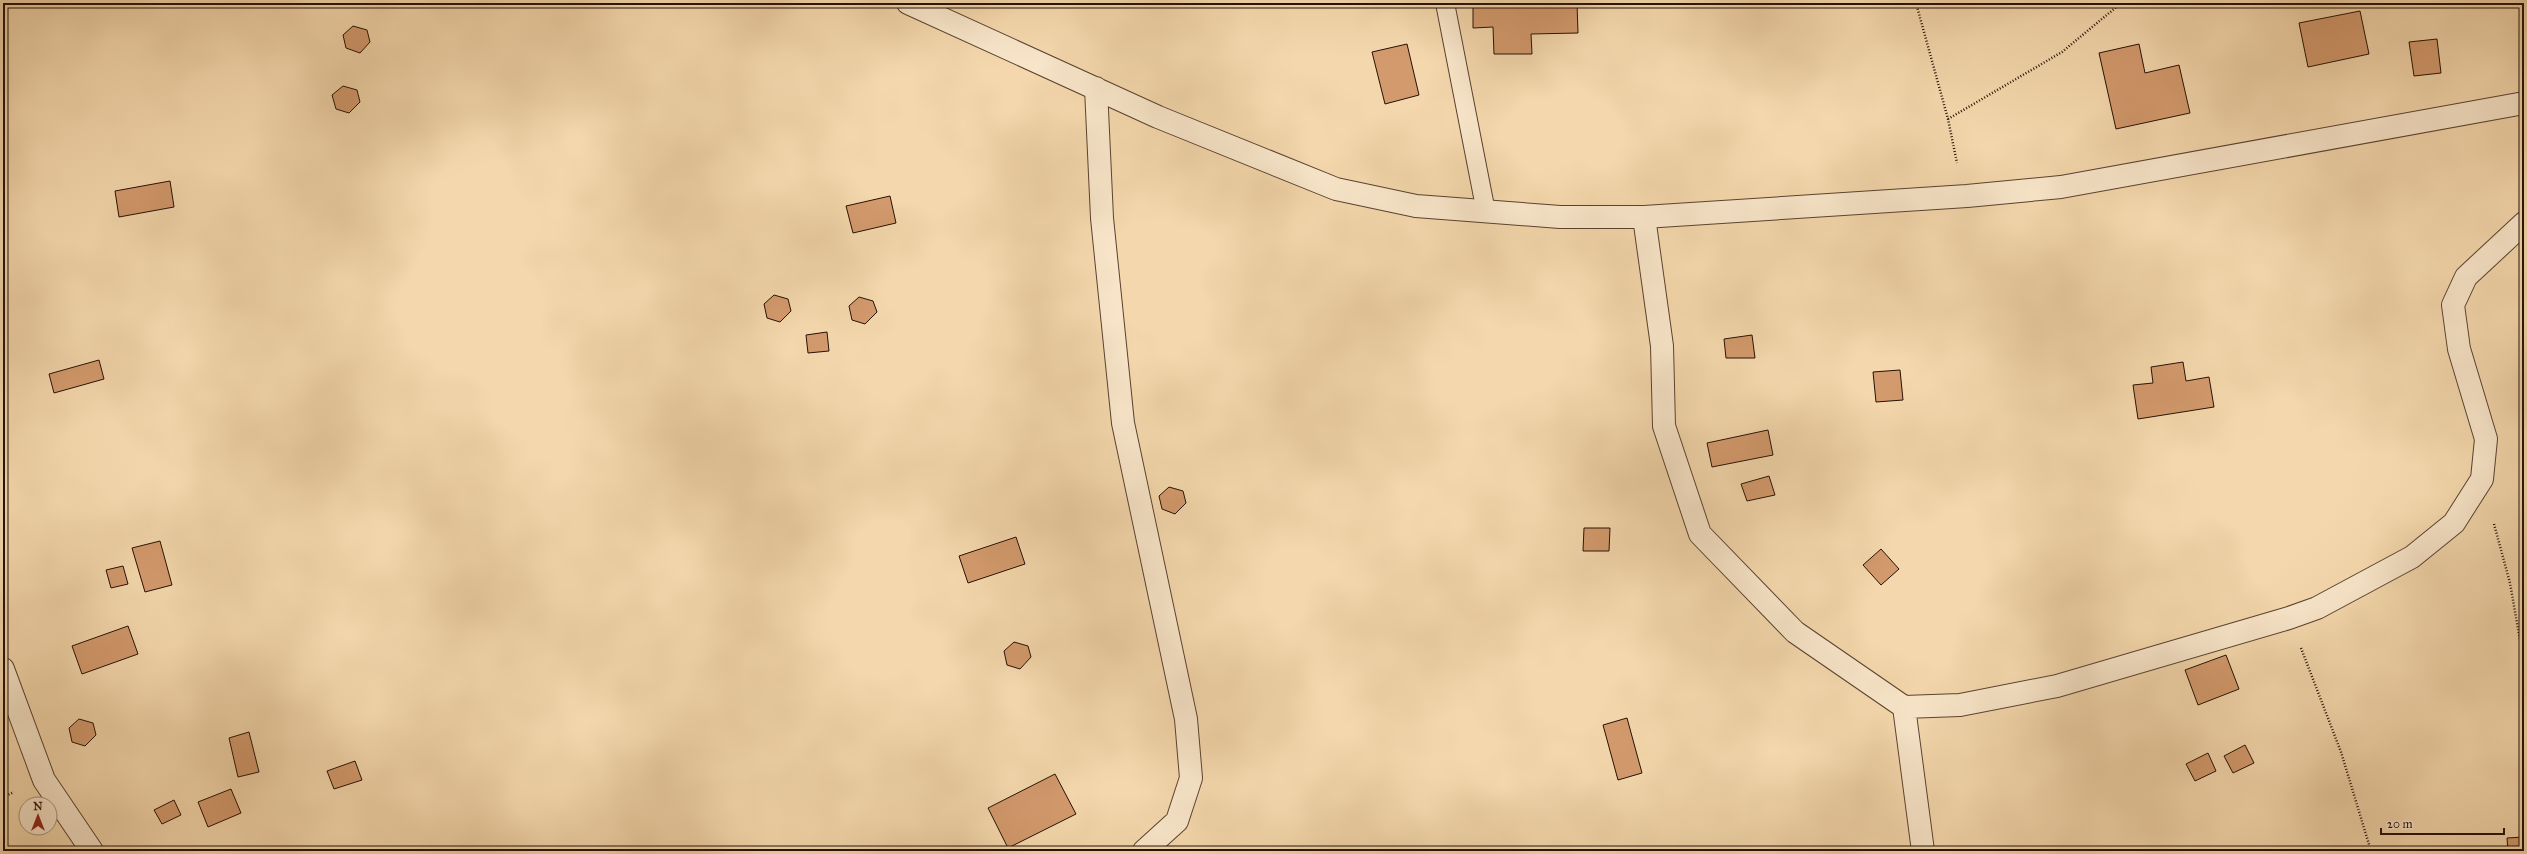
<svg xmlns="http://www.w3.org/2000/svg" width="2527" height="854" font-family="'IM FELL Great Primer',serif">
	<rect width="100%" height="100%" fill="#f4d7ac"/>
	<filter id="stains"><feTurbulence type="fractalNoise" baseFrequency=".005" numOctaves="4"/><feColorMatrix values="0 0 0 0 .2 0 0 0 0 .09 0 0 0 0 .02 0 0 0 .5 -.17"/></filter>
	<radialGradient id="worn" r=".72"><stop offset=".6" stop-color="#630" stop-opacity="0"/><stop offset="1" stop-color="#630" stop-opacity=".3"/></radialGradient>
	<!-- building -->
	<path fill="#d39a6d" stroke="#251106" d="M1473,3H1577L1578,33L1531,34L1532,54H1494L1493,27L1473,28Z
		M2360,11L2369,54L2308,67L2299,23Z
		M353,26L367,30L370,42L360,53L346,48L343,35Z
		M2437,39L2441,73L2414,76L2409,42Z
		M1407,44L1419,95L1385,104L1372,52Z
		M2139,44L2145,73L2179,65L2190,113L2116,129L2099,53Z
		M343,86L357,90L360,102L349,113L336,109L332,95Z
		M170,181L174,207L119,217L115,191Z
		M890,196L896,223L853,233L846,206Z
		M774,295L788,299L791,311L780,322L767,318L764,304Z
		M859,297L873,301L877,312L865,324L852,320L849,306Z
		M827,332L829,351L808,353L806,335Z
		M1752,335L1755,358H1726L1724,339Z
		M99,360L104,379L54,393L49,374Z
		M2183,362L2186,381L2209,377L2214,407L2138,419L2133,385L2153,383L2151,367Z
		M1900,370L1903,400L1876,402L1873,372Z
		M1768,430L1773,455L1712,467L1707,443Z
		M1769,476L1775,495L1747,501L1741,484Z
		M1169,487L1183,491L1186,503L1175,514L1162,509L1159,496Z
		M1584,528H1610L1609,551H1583Z
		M1016,537L1025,564L968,583L959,556Z
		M160,541L172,585L145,592L132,548Z
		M1881,549L1899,569L1881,585L1863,565Z
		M123,566L128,584L111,588L106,570Z
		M128,626L138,654L82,674L72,646Z
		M1014,642L1028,646L1031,657L1020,669L1007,665L1004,651Z
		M2226,655L2239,689L2198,705L2185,670Z
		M1627,718L1642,773L1618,780L1603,725Z
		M79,719L93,723L96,735L85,746L72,742L69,728Z
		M249,732L259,772L238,777L229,738Z
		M2245,745L2254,763L2233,773L2224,756Z
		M2208,753L2216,771L2195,781L2186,764Z
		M355,761L362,780L334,789L327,771Z
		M1055,774L1076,814L1008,848L988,808Z
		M231,789L241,813L208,827L198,802Z
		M174,800L181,815L162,824L154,810Z
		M2524,837V851H2508L2507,838Z"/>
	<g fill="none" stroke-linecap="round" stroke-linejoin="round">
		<!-- service casing -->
		<g stroke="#594230" stroke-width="20">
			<path id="service" d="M1445,3L1486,212"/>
		</g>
		<!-- minor casing -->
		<g stroke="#594230" stroke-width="24">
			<path id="minor" d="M908,3L1158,117L1336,189L1416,206L1560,217H1644L1967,196L2061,187L2524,103
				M1096,88L1102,218L1123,423L1186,719L1191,778L1177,821L1144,851
				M1644,217L1662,346L1664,426L1700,534L1795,632L1904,707L1960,705L2057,686L2289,618L2317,608L2412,557L2454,523L2482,479L2486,439L2459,349L2453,305L2466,277L2524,223
				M3,669L44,780L92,851
				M1904,707L1923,851"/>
		</g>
		<!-- path -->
		<path stroke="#251106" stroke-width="2.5" stroke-dasharray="1 2" stroke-linecap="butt" d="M1916,3L1948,119L1957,163
			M1948,119L2062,52L2120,4
			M2494,524L2510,583L2524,663
			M2301,648L2341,752L2371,851
			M3,797L14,792"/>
		<!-- service -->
		<use href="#service" stroke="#f8e5c9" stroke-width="18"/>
		<!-- minor -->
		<use href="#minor" stroke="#f8e5c9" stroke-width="22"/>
	</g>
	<!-- margin -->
	<rect width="2527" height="854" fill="none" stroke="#f4d7ac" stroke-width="16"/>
	<rect x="4" y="4" width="2519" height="846" fill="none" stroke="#251106" stroke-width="2"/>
	<rect x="8" y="8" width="2511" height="838" fill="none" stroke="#251106"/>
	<!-- north arrow -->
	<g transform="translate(38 816)"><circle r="19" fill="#f8e5c9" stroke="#a4907b"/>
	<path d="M0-3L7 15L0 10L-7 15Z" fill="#8f2418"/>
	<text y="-6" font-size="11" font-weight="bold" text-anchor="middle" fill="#251106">N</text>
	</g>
	<!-- scale -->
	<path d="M2381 828v6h123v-6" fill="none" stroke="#251106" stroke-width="2"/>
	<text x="2387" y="828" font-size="12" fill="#251106" stroke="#f8e5c9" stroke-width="3" paint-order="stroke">20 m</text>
	<rect width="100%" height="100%" filter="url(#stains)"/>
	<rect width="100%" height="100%" fill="url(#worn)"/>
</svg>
